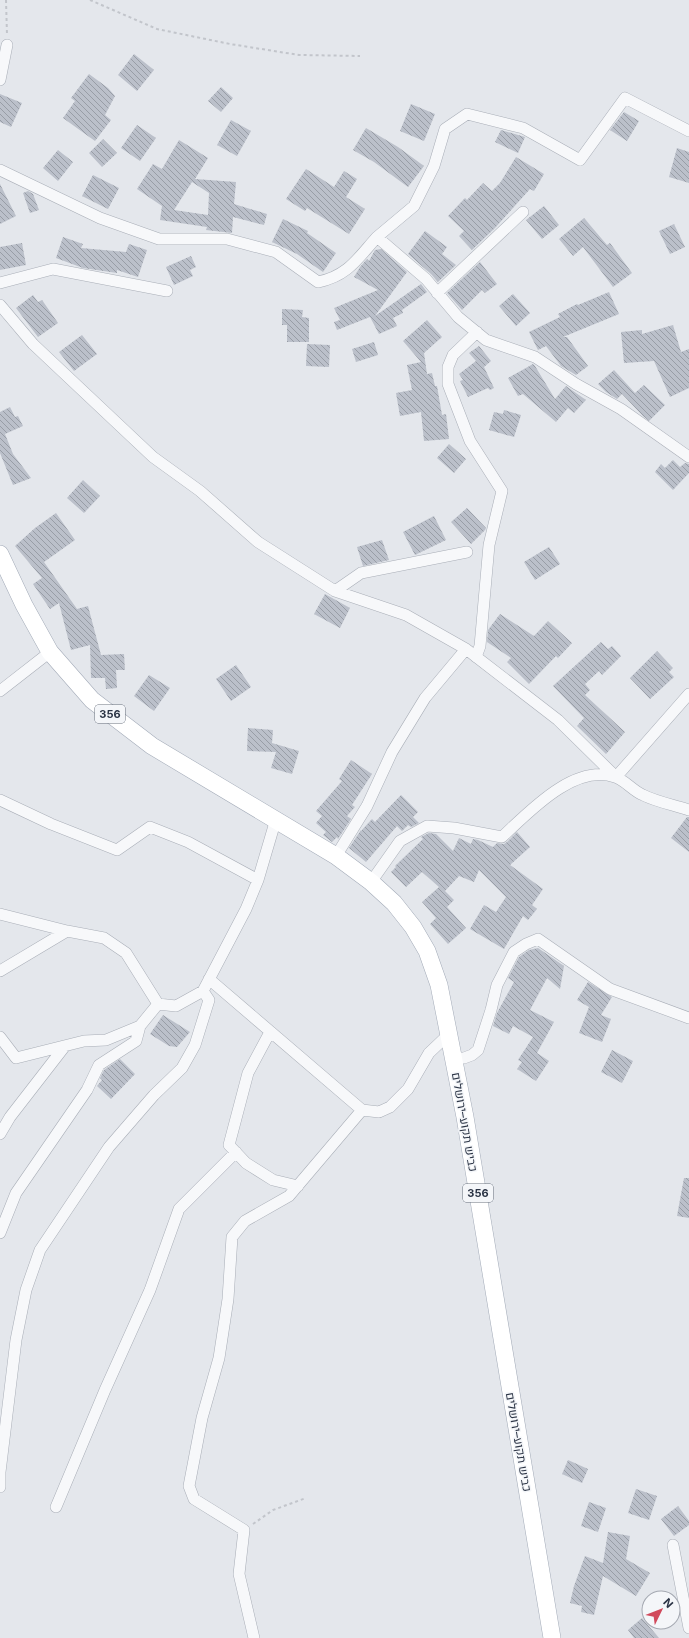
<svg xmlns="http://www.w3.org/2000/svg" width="689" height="1638" font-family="Inter,Heebo,sans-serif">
	<defs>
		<pattern id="building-back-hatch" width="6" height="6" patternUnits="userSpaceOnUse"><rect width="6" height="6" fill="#bbc0ca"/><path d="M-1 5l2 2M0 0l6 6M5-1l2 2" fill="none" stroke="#989da6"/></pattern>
	</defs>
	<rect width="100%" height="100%" fill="#e4e7ec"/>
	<!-- building -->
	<path fill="url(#building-back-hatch)" fill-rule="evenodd" d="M134,54L154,70L137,91L118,75Z
		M89,74L108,88L115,96L105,115L111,120L95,141L63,118L75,101L71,98Z
		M221,87L233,98L221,112L208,101Z
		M0,94L22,103L11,127L0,122Z
		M411,104L435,114L424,141L400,131Z
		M624,112L639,121L627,141L610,130Z
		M231,120L251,131L237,156L217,145Z
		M137,125L156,138L140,161L121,148Z
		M366,128L398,147L424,166L408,187L374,162L353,150Z
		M501,130L525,137L518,153L495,142Z
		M103,139L117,153L102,167L89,153Z
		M179,140L208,158L195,179L236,182L234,204L267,214L264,225L233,217L232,233L206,230L207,227L160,220L162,206L137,189L153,164L162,169ZM192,182L209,193L208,215L174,210Z
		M677,148L689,152V183L669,177Z
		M58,150L73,162L58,181L43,168Z
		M516,157L544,174L534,191L530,189L495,228L472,250L459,236L464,231L448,216L465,198L467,200L483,183L492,191L500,183Z
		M306,169L334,187L344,171L357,179L346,197L365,209L349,234L307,208L305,211L286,199Z
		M93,175L119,188L108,209L82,196Z
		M0,184L16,216L0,224Z
		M28,191L33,194L39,210L30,213L23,193Z
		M544,206L559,225L542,239L526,220Z
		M584,218L607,245L610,243L632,273L613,287L583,247L573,256L559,239Z
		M283,219L308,231L307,233L336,253L323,272L297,254L272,242Z
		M674,224L685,247L670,254L659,231Z
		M425,231L447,247L442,254L456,265L438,282L431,274L408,254Z
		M63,237L83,244L81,248L126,252L129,244L147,250L138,277L117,270V273L83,268L56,258Z
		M22,243L26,265L0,270V247Z
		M381,249L407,272L375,316L421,284L427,292L402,310L403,313L393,318L397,326L379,334L370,317L337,330L334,322L340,320L334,308L378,290L354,277L360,267L367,259L369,261L375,250Z
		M191,256L196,267L190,270L193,276L174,285L166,267Z
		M480,262L497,284L485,293L482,290L462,310L447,293Z
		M609,292L619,314L563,337H567L588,366L576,375L561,366L546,346L538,350L529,332L560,317L558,314L577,304L578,305Z
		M513,294L530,313L516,326L499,306Z
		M33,295L38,302L42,300L58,323L38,337L16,308Z
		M282,309L303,310L302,317L309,318V342H287V325H282Z
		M427,320L442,337L424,353L427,374L432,373L435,386H437L442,415L446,414L449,439L424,441L421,412L400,416L396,393L412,390L407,365L421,362L403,341Z
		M673,325L681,352L689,349V388L670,397L654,361L624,363L621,332L642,330V334Z
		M82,335L97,354L74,371L59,352Z
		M374,342L378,355L356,362L352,349Z
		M307,344L330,345L329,367L306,366Z
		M479,346L491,361L484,367L494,388L490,390L488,388L468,397L460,381L463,380L459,374L476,361L469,353Z
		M533,364L535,366L555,399L566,386L586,400L574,413L568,408L556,422L523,394L518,396L508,378Z
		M614,370L635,393L644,385L665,405L649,421L643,416L622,394L617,399L606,392L598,384Z
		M10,407L15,417L18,416L23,426L5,434L13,454L31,478L13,485L0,453V412Z
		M504,410L521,415L514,437L489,430L494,412L503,414Z
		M449,444L466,459L454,473L437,458Z
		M673,460L680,467L685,463L689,464V473L673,490L655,472L661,464L665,468Z
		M83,480L100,496L84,513L67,498Z
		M467,508L486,528L485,530L471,544L451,522Z
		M56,513L75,540L44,562L77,609L88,606L101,655L124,654L125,670H116L117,688L106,689L105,678H91L90,645L71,650L59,603L50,609L33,584L42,578L15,546L35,528Z
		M434,516L446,540L415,555L403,532Z
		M382,540L389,560L363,566L357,547Z
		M549,547L560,564L535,580L524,562Z
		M325,594L350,608L340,628L314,614Z
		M500,614L534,636L548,621L572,643L558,658L556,656L529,684L507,662L511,658L487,642L488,630Z
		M601,642L608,649L612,646L621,656L602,675L599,671L585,684L590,690L585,695L625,732L606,754L577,726L584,718L553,686Z
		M657,651L673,668L669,672L674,677L650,699L630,678Z
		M236,665L251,687L231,701L216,679Z
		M149,675L170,688L154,711L134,696Z
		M248,728L273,730L272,743L299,751L292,774L271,768L276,752L247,751Z
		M351,760L372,774L352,805L355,807L347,816L351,819L338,839L337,837L332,842L323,835L326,832L316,823L322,816L316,811L342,781L339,779Z
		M401,795L418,812L413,817L419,823L411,827L408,825L402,831L397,826L366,862L349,848L361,830V831L372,819L375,822Z
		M687,817H689V852L671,838Z
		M517,832L530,847L510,865L543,889L532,905L537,909L528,920L523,916L504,949L470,929L484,905L496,912L506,897L479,870L474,882L459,876L445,891L454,900L447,907L466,928L448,944L430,924L436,918L422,902L439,887L422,872L406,887L391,872L396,867L395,866L423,839L421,837L429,833L436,834L453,851L459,838L471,844L473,839L478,840L493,847L497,843L504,844L507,842Z
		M538,948L564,966L560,989L547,978L530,1010L554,1022L537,1053L549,1061L536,1081L517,1069L522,1062L518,1060L533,1037L513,1026L509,1034L493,1026L497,1013L514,982L508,978L519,957L529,950Z
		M588,982L612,997L601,1015L611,1019L602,1042L579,1033L589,1007L577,1000Z
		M163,1015L190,1032L177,1047L169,1046L150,1034Z
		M612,1050L633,1061L622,1083L601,1072Z
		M120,1059L135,1074L111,1099L97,1086L102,1080L100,1078L104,1070Z
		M684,1178H689V1218L677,1216Z
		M568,1460L588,1469L582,1483L562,1474Z
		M636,1489L657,1496L649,1520L628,1513Z
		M589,1502L606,1508L598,1532L581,1526Z
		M678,1506L689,1521V1525L674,1536L661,1519Z
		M608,1532L630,1536L626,1559L650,1573L636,1596L603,1576L594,1615L581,1612L582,1606L570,1603L574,1586L585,1556L603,1563Z
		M642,1618L659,1638H634L628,1630Z"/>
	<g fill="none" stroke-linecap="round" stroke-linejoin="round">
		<!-- street casing -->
		<g stroke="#a9aeb7" stroke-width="12">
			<path id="street" d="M0,80L7,45
				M0,170L100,218L159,239H227L276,252L318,282C348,276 358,258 377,237L426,279L458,317L486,340L535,357L576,384L621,409L689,457
				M377,237L414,206L434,166L445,129L467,114L523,128L580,160L625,98L689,131
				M0,283L53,269L167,291
				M437,293L523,212
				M0,305L33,344L153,457L200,491L258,542L335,591L406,615L466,649L558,720L616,777L689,694
				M335,591L361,573L467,552
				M476,657L480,646L489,545L502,491L470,441L448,384V367L453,355L477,332
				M0,691L50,652
				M0,800L51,824L117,850L150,827L188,842L258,880
				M336,856L367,806L392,752L425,698L466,649
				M371,882L400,841L427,826L454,828L502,837C529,812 574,763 615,777C625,780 633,791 643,795C657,802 674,805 689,810
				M0,914L67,931
				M0,971L67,931L104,938L126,953L158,1004L176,1006L203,991L246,909L258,880L276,819
				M209,979L362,1110
				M270,1032L248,1073L229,1145L246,1163L273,1180L298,1186
				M0,1037L16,1058L84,1041L106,1040L140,1026L158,1004
				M453,1058H464L472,1055L478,1050L491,1010L497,985L514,952L526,944L538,939L610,989L689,1018
				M0,1134L10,1117L65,1046
				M0,1233L16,1193L87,1090L99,1065L136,1041L140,1026
				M0,1487V1472L16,1340L26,1290L40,1250L109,1147L154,1095L182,1068L195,1045L209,1000L203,991
				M56,1507L105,1390L150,1290L179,1209L236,1152
				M673,1545L689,1628
				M254,1638L239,1574L244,1530L194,1499L189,1486L202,1418L219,1358L228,1299L232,1237L245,1221L289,1196L362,1110L379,1112L390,1107L408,1089L429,1053L448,1035"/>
		</g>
		<!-- primary casing -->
		<g stroke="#a3abb8" stroke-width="18">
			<path id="primary" d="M0,554L24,605L50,652L92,700L152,746L336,856L371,882L394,903L413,927L427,951L439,985L465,1117L552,1638"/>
		</g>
		<!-- path -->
		<path stroke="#c2c5cb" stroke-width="2" stroke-dasharray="3 3" stroke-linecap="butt" d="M6,0L7,35
			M90,0L157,29L230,44L299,55L360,56
			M253,1524L273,1510L306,1498"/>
		<!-- street -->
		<use href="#street" stroke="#f7f8fa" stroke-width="11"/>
		<!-- primary -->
		<use href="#primary" stroke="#fff" stroke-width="17"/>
	</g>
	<g text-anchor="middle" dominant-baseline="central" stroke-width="3" stroke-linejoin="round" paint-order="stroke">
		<!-- shield labels -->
		<g fill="#f4f6f9" stroke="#676e7b" stroke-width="1">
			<rect x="95" y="705" width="30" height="18" rx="3"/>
			<rect x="463" y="1184" width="30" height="18" rx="3"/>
		</g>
		<g font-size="11" font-weight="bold" fill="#2b3445">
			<text x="110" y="714">356</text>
			<text x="478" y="1193">356</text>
		</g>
		<!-- street labels -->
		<g font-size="12" fill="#2b3445" stroke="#f4f6f9">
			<text transform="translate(465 1122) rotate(80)">כביש תקוע–ירושלים</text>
			<text transform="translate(519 1442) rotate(80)">כביש תקוע–ירושלים</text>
		</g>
	</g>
	<!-- north arrow -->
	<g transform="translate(661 1610) rotate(47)"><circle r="19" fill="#f4f6f9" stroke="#a4a8b1"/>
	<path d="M0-3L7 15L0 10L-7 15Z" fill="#d1495b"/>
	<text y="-6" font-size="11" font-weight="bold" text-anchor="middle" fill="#2b3445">N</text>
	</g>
</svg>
